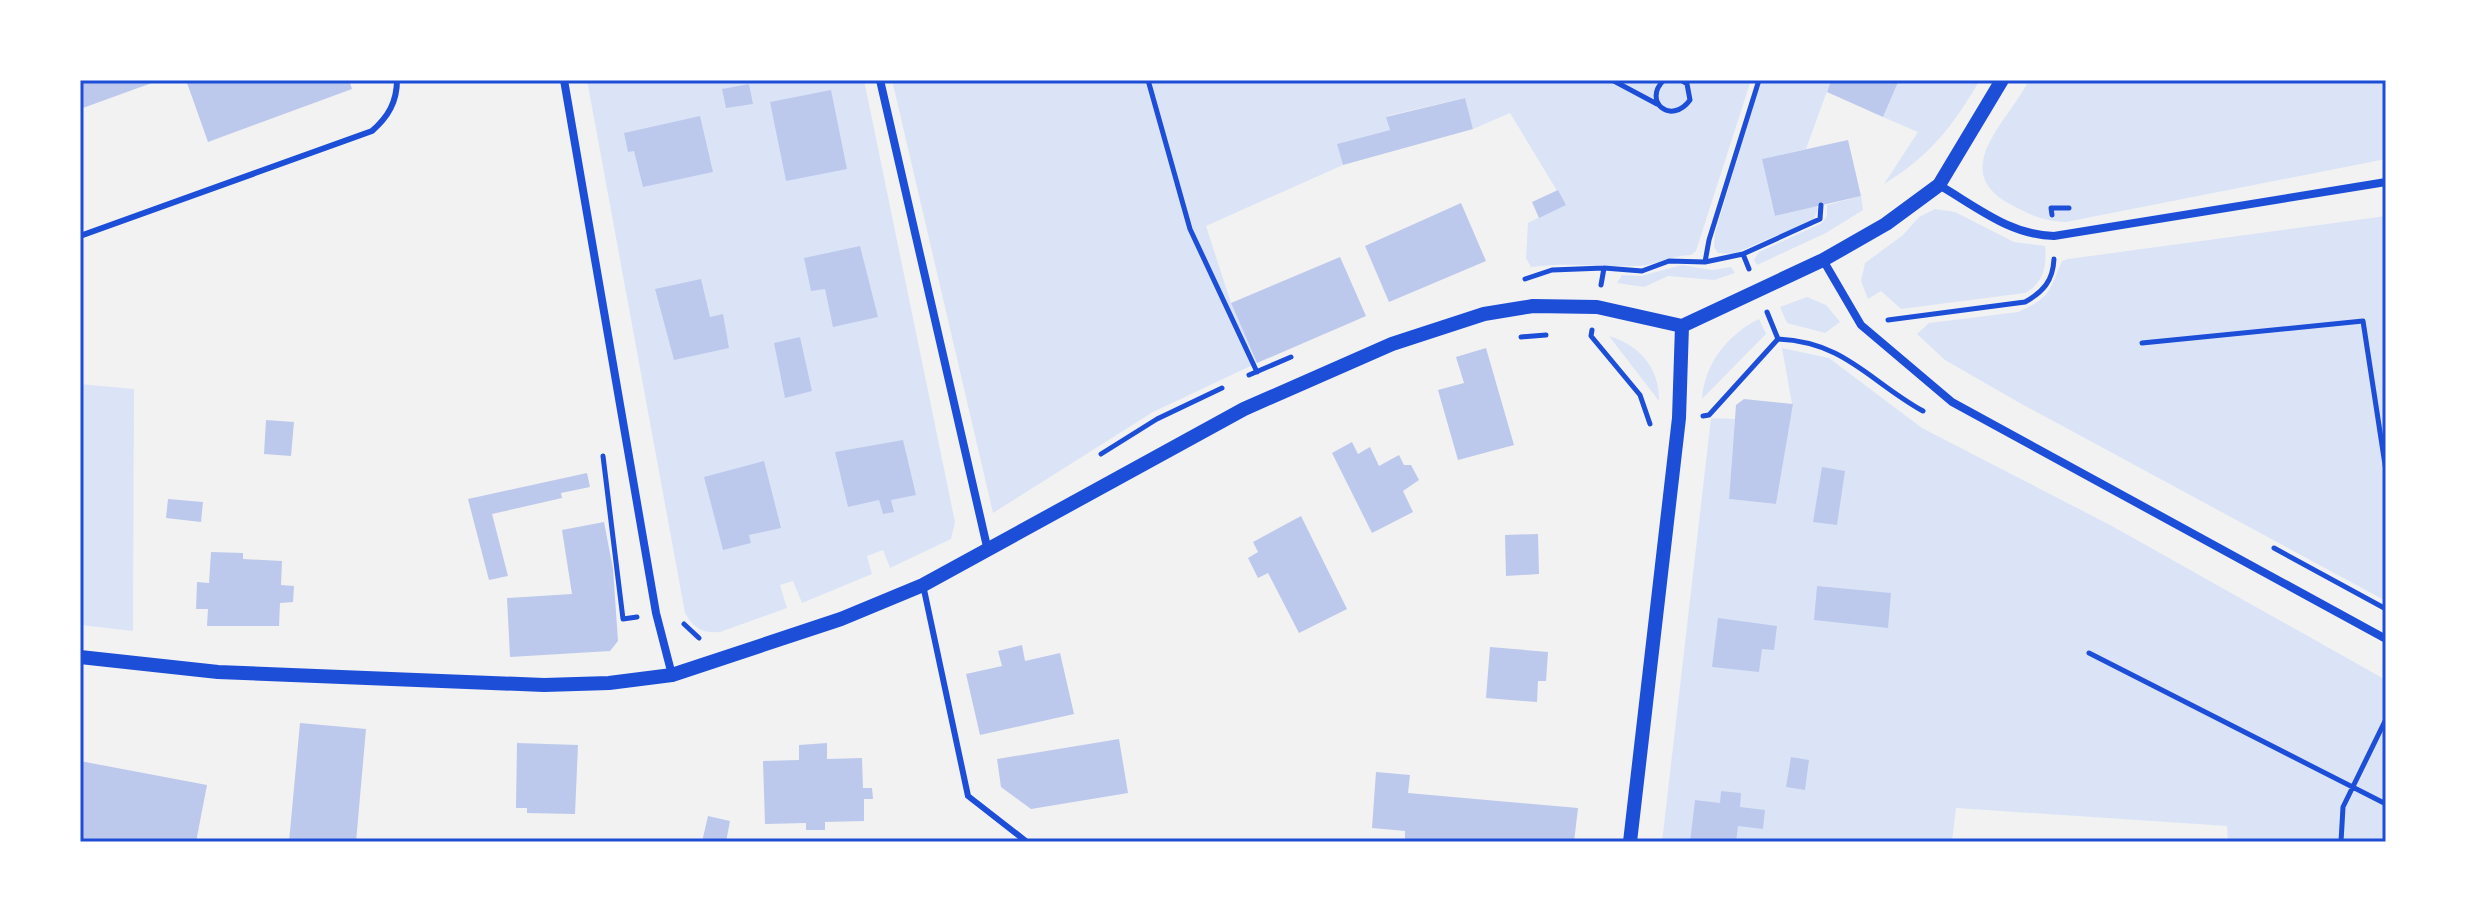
<svg xmlns="http://www.w3.org/2000/svg" width="2466" height="922" font-family="Barlow,sans-serif">
	<rect width="100%" height="100%" fill="#f2f2f2"/>
	<!-- green -->
	<path fill="#dbe4f7" d="M587,80H864L955,522L951,539L890,568L883,550L867,556L872,574L802,603L793,581L780,585L787,608L720,632C703,634 693,628 685,613Z
		M892,80H1751L1696,251L1691,255C1671,255 1655,266 1637,266C1600,267 1567,262 1531,267L1526,258L1528,223L1565,204L1510,113L1473,129L1464,98L1387,116L1390,130L1338,144L1343,165L1206,226L1231,303L1257,363L1153,412L993,513Z
		M1761,80H1831L1806,149L1763,159L1775,216L1817,206L1818,210L1813,220L1733,254L1718,253L1714,247L1715,233Z
		M1899,80H1980C1952,127 1931,155 1884,184L1918,132L1883,117Z
		M2029,80H2386V159L2066,222C2042,221 2028,214 2008,203C1949,169 2008,122 2029,80Z
		M1861,196L1863,210L1826,233L1757,265L1754,260L1759,252L1822,223L1827,216V205Z
		M1935,209L1955,212L2014,242L2045,246C2047,265 2044,283 2025,293L1901,309L1881,291L1868,299L1861,281L1865,263L1903,235L1919,217Z
		M2386,216V601L2018,402L1945,360L1917,334L1929,323L2018,312C2051,297 2048,293 2062,261L2068,259Z
		M1682,265L1712,270L1731,267L1735,273L1714,280L1668,276L1644,287L1617,283L1622,275L1641,276Z
		M1807,297L1826,305L1840,322L1825,333L1787,323L1780,307Z
		M1759,319L1766,334L1702,399C1704,364 1728,334 1759,319Z
		M1609,336C1640,345 1660,369 1659,401Z
		M1782,348L1829,358L1922,428L2112,526L2386,680V842H2228L2227,826L1956,808L1952,842H1662L1711,418L1735,419L1729,499L1776,504L1792,404Z
		M80,384L134,389L133,631L80,625Z"/>
	<!-- building -->
	<path fill="#bdc9ec" d="M80,80H160L80,109Z
		M186,80H349L352,89L208,142Z
		M1831,80H1899L1883,117L1827,92Z
		M749,84L753,104L726,108L722,89Z
		M831,90L847,169L786,181L770,102Z
		M1465,98L1473,129L1343,165L1337,144L1390,130L1386,117Z
		M700,116L713,172L643,187L634,151L628,152L624,133Z
		M1848,140L1861,196L1775,216L1762,159Z
		M1558,190L1566,205L1539,218L1532,202Z
		M1461,203L1486,261L1389,302L1365,246Z
		M860,246L878,317L833,327L825,289L811,291L804,258Z
		M1340,257L1366,316L1257,363L1231,303Z
		M701,279L710,317L723,314L729,348L674,360L655,289Z
		M800,337L812,391L785,398L774,343Z
		M1486,348L1514,445L1458,460L1438,390L1464,383L1456,357Z
		M1744,399L1793,404L1776,504L1729,499L1736,405Z
		M266,420L294,422L291,456L264,454Z
		M903,440L916,495L891,500L894,512L883,514L879,500L848,507L835,452Z
		M1352,442L1358,454L1370,447L1379,466L1399,455L1404,465H1411L1419,480L1403,491L1413,512L1372,533L1332,453Z
		M764,461L781,528L749,535L751,543L723,550L704,477Z
		M1822,467L1845,471L1837,525L1813,522Z
		M587,473L590,487L561,493L562,498L492,514L508,576L489,580L468,499Z
		M168,499L203,502L201,522L166,518Z
		M1301,516L1347,609L1299,633L1268,573L1258,578L1248,558L1258,552L1253,542Z
		M604,522L613,569L618,641L610,651L510,657L507,598L572,594L562,530Z
		M1538,534L1539,574L1506,576L1505,535Z
		M211,552L243,553V559L282,561L281,585L294,586L293,602L280,603L279,626H207L208,609H196L197,582L209,583Z
		M1817,586L1891,593L1888,628L1814,620Z
		M1718,618L1777,626L1774,650L1762,649L1759,672L1712,667Z
		M1022,645L1025,661L1060,653L1074,714L980,735L966,674L1002,666L998,651Z
		M1490,647L1548,652L1546,681H1538L1537,702L1486,698Z
		M300,723L366,729L356,842H289Z
		M1119,739L1128,793L1031,809L1001,787L997,759Z
		M517,743L578,745L575,814L527,813V808H516Z
		M827,743V759L862,758L863,788H872L873,799H864V821L825,822V830H806V823L765,824L763,761L799,760V745Z
		M1791,757L1809,760L1805,790L1786,787Z
		M80,761L207,785L196,842H80Z
		M1376,772L1410,775L1408,793L1578,808L1574,842H1405V831L1372,828Z
		M1721,791L1741,793L1740,807L1765,810L1763,829L1738,826L1736,842H1690L1695,800L1720,803Z
		M708,816L730,821L726,842H702Z"/>
	<g fill="none" stroke-linecap="round" stroke-linejoin="round">
		<!-- path -->
		<path stroke="#1d4ed8" stroke-width="5" d="M1148,80L1190,229L1257,372
			M1612,80L1657,104
			M1664,80C1642,101 1671,126 1690,100L1687,84L1681,80
			M2052,215L2051,208H2069
			M1743,254L1820,219L1821,205
			M1705,262L1743,254L1749,269
			M1604,268L1642,271L1669,261L1705,262L1709,240L1759,80
			M1525,279L1552,270L1604,268L1601,285
			M1767,312L1778,339
			M1888,320L2025,302C2043,292 2053,281 2054,259
			M1592,330L1591,336L1640,395L1650,424
			M1521,337L1546,335
			M2142,343L2363,321L2386,471
			M1249,375L1291,357
			M1703,416L1709,415L1778,339C1845,342 1869,381 1923,411
			M1101,454L1157,419L1222,388
			M603,456L623,619L637,617
			M2274,548L2386,609
			M684,624L699,638
			M2089,653L2386,804
			M2341,842L2343,807L2386,719"/>
		<!-- service -->
		<path stroke="#1d4ed8" stroke-width="6" d="M80,236L372,131C388,117 397,102 397,80
			M923,585L968,796L1027,842"/>
		<!-- minor -->
		<path stroke="#1d4ed8" stroke-width="8" d="M564,80L656,613L672,675
			M880,80L988,551
			M1939,185C1977,207 2010,235 2054,236L2386,182
			M1823,260L1861,325L1952,402L2386,639"/>
		<!-- tertiary -->
		<path stroke="#1d4ed8" stroke-width="14" d="M80,657L218,672L544,685L609,683L672,675L841,619L923,585L1244,409L1392,344L1484,314L1533,306L1597,307L1682,326L1823,260L1886,224L1939,185L2002,80
			M1630,842L1679,418L1682,326"/>
	</g>
	<!-- border -->
	<rect width="2466" height="922" fill="none" stroke="#ffffff" stroke-width="164"/>
	<rect x="82" y="82" width="2302" height="758" fill="none" stroke="#1d4ed8" stroke-width="3"/>
</svg>
